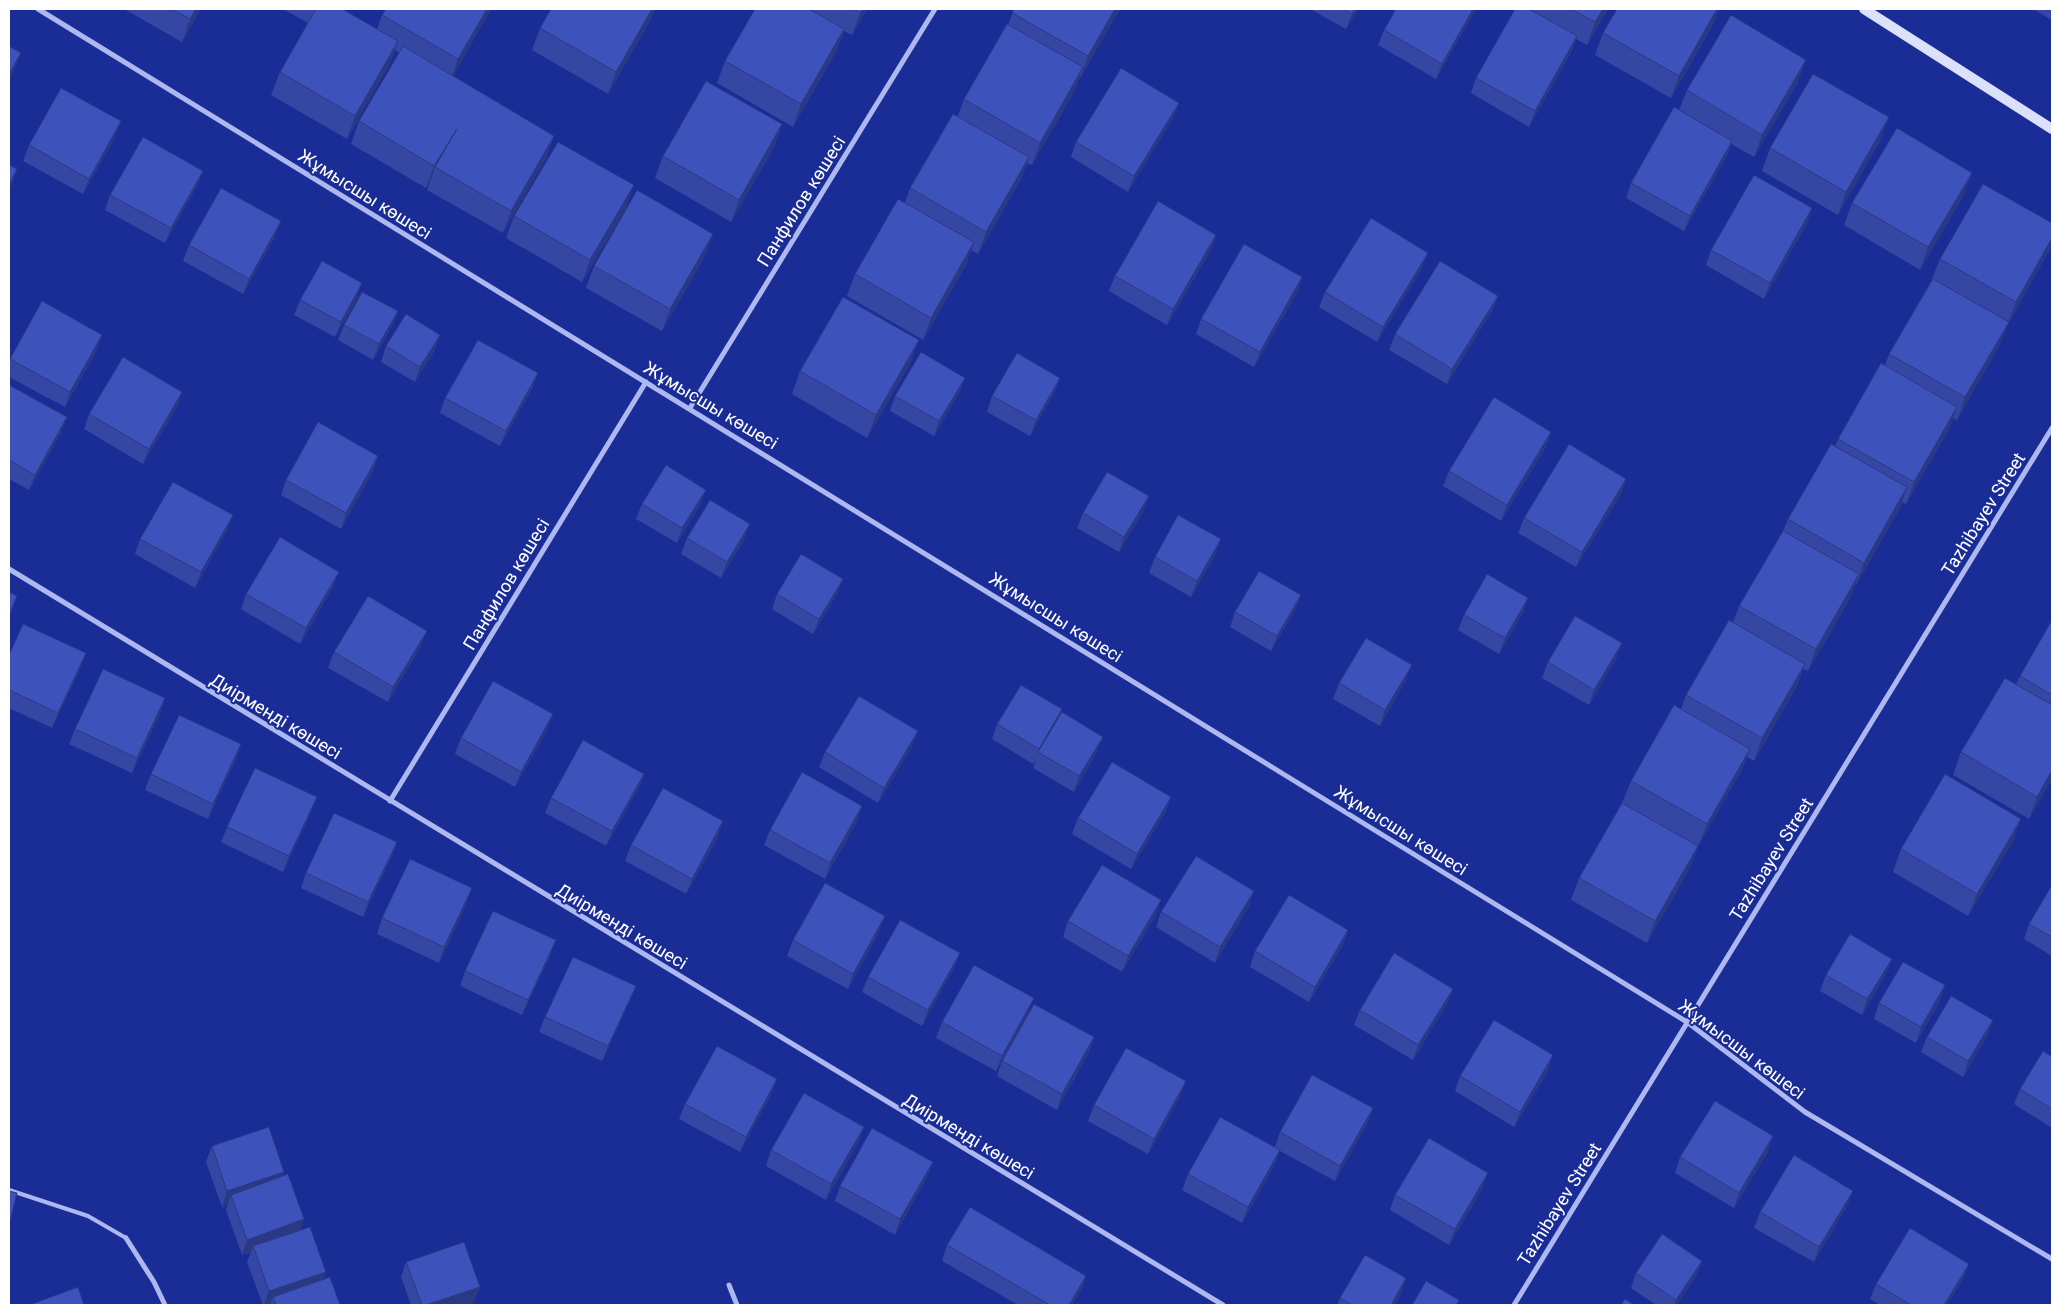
<svg xmlns="http://www.w3.org/2000/svg" width="2061" height="1314" font-family="Roboto,sans-serif">
	<rect width="100%" height="100%" fill="#1a2c96"/>
	<g fill="none" stroke-linecap="round" stroke-linejoin="round">
		<!-- service -->
		<path stroke="#adb8f0" stroke-width="4" d="M9,1190L88,1216L126,1238"/>
		<!-- minor -->
		<path stroke="#adb8f0" stroke-width="5" d="M38,9L1687,1022L1805,1112L2052,1259
			M690,408L935,9
			M9,569L1223,1305
			M390,801L646,382
			M126,1238L154,1282L165,1305
			M729,1285L737,1305
			M1514,1305L2052,428"/>
		<!-- secondary -->
		<path stroke="#dbe0fb" stroke-width="10" d="M1864,9L2052,129"/>
	</g>
	<!-- wall -->
	<path fill="#3547a2" d="M124,9H201L182,42Z
		M283,9H342L377,29L382,15L386,9H491L453,76L554,136L546,158L503,233L427,190L430,182L426,188L351,144L359,121L399,53L395,50L390,63L347,139L271,95L280,72L308,23Z
		M755,9H867L852,35L844,31L836,52L793,127L717,83L725,61Z
		M1014,9H1120L1080,78H1079L1075,90L1032,165L1027,163L1021,179L978,254L971,250L966,265L923,340L847,296L855,274L905,203L910,188L958,116L964,99L1008,25Z
		M1310,9H1358L1346,29Z
		M1476,9L1436,79L1378,45L1384,30Z
		M1515,9H1608L1587,45L1576,39L1572,51L1529,127L1471,93L1476,78Z
		M2033,9H2052V20Z
		M651,19L608,94L532,50L540,28Z
		M1714,23L1671,98L1595,55L1603,33Z
		M1798,82L1754,157L1731,144L1727,156L1684,231L1626,198L1631,183L1679,110L1687,90Z
		M1179,103L1173,118L1128,192L1071,157L1076,142Z
		M782,124L774,147L731,222L655,178L663,156Z
		M115,137L83,194L23,161L29,145Z
		M1881,139L1838,215L1762,171L1770,148Z
		M203,171L197,186L165,243L105,210L110,195Z
		M1964,195L1920,270L1844,225L1852,203Z
		M626,208L582,282L506,238L514,216Z
		M1812,208L1807,223L1764,299L1706,265L1711,250Z
		M713,234L705,256L662,331L586,288L594,266Z
		M1216,235L1211,250L1167,325L1109,291L1115,276Z
		M275,237L243,294L183,261L189,245Z
		M2050,249L2008,324L2000,344L1957,420L1953,418L1949,429L1906,504L1902,502L1899,510L1856,585H1855L1851,597L1808,671L1803,669L1797,686L1754,761L1747,757L1741,771L1698,846L1690,868L1647,943L1571,900L1579,878L1622,803L1631,781L1681,709L1686,695L1733,622L1739,606L1783,531L1788,519L1835,447L1838,439L1885,365L1889,354L1931,281L1940,259Z
		M1422,268L1377,342L1319,307L1325,292Z
		M1302,277L1297,293L1254,367L1196,334L1201,319Z
		M1498,296L1492,311L1447,384L1389,350L1395,334Z
		M357,299L335,337L294,315L300,300Z
		M398,311L392,326L373,360L338,340L344,325Z
		M102,335L97,350L65,407L9,377V363L10,359Z
		M386,346L435,350L415,382L381,362Z
		M911,362L867,438L792,394L800,371Z
		M538,373L532,389L500,446L440,413L445,398Z
		M965,378L959,393L934,436L890,411L895,396Z
		M1060,378L1054,393L1030,436L987,412L992,396Z
		M9,385L61,433L29,490L9,479Z
		M182,392L177,407L143,464L84,429L89,414Z
		M1546,447L1501,521L1443,486L1449,471Z
		M378,456L373,471L341,529L281,495L286,480Z
		M1626,479L1621,494L1576,567L1518,533L1524,518Z
		M642,504L700,505L677,543L636,519Z
		M1143,512L1119,552L1077,528L1083,513Z
		M233,515L227,530L195,588L135,554L140,539Z
		M687,538L744,540L721,578L681,554Z
		M1215,555L1191,597L1149,573L1155,557Z
		M843,579L837,594L813,634L772,609L777,594Z
		M333,587L300,644L241,609L246,594Z
		M1301,595L1295,610L1271,651L1230,627L1235,612Z
		M1528,598L1523,613L1499,654L1458,630L1464,615Z
		M2052,620V779L2029,819L1953,775L1961,752L2016,684L2020,676Z
		M1622,643L1616,659L1589,705L1542,678L1548,662Z
		M421,646L388,702L328,668L334,652Z
		M9,655L80,669L52,728L9,708Z
		M1406,680L1380,726L1333,699L1339,683Z
		M1062,709L1059,717L1097,752L1074,792L1033,768L1036,760L1033,764L992,739L997,724Z
		M160,714L132,773L69,744L75,729Z
		M547,730L515,787L455,754L461,738Z
		M241,744L236,759L208,819L145,790L151,774Z
		M912,747L878,803L819,767L825,752Z
		M644,774L638,789L606,846L545,813L551,798Z
		M317,797L311,812L283,872L221,842L227,827Z
		M1171,797L1165,813L1131,869L1072,834L1078,818Z
		M862,806L857,821L825,879L764,845L770,830Z
		M718,837L686,894L625,861L631,845Z
		M2013,841L1968,916L1893,872L1901,849Z
		M397,842L391,858L363,917L301,888L306,873Z
		M2052,885V956L2024,939L2029,924Z
		M1254,891L1249,906L1215,963L1156,927L1161,912Z
		M467,903L439,963L377,934L382,918Z
		M1156,915L1122,972L1063,937L1068,921Z
		M1348,930L1343,945L1309,1002L1250,967L1255,951Z
		M879,932L848,989L787,956L793,940Z
		M550,956L522,1015L460,986L465,971Z
		M954,968L922,1026L862,992L868,977Z
		M1886,974L1862,1015L1820,991L1826,975Z
		M636,986L630,1001L602,1061L539,1032L545,1017Z
		M1453,989L1447,1004L1413,1060L1354,1025L1360,1010Z
		M1940,1001L1916,1043L1874,1019L1879,1003Z
		M1028,1014L996,1071L936,1038L942,1022Z
		M1993,1020L1987,1036L1963,1077L1921,1052L1927,1037Z
		M1094,1037L1089,1052L1057,1110L997,1076L1002,1061Z
		M2052,1057V1128L2014,1104L2020,1089Z
		M1548,1071L1514,1127L1455,1091L1460,1076Z
		M777,1079L771,1095L740,1152L679,1119L685,1104Z
		M1180,1097L1148,1154L1088,1121L1094,1105Z
		M1373,1108L1367,1124L1335,1181L1280,1151L1274,1166L1242,1223L1182,1190L1188,1174L1275,1147L1280,1132Z
		M864,1127L858,1143L826,1200L766,1166L771,1150Z
		M212,1146L284,1172L283,1176L300,1230L323,1279L340,1305H263L247,1262L251,1252L242,1255L226,1210L228,1205L222,1207L206,1162Z
		M1768,1152L1734,1208L1675,1173L1680,1157Z
		M933,1162L927,1177L895,1235L835,1201L840,1186Z
		M1483,1188L1449,1245L1390,1210L1395,1195Z
		M1853,1191L1847,1206L1814,1262L1754,1228L1760,1212Z
		M947,1245L1086,1276L1081,1291L1072,1305H1018L942,1261Z
		M1702,1261L1696,1276L1677,1305H1656L1631,1288L1636,1273Z
		M406,1262L474,1302L466,1305H411L401,1277Z
		M1969,1264L1963,1279L1947,1305H1880L1870,1299L1876,1284Z
		M1406,1278L1401,1294L1394,1305H1337L1340,1298Z"/>
	<!-- shaded-wall -->
	<path fill="#2b3984" d="M196,9H201L182,42L190,19Z
		M487,9H491L450,82L458,59Z
		M652,9H655L651,19L608,94L616,72Z
		M863,9H867L852,35L860,13Z
		M1115,9H1120L1080,78L1088,56Z
		M1355,9H1358L1346,29L1352,14Z
		M1473,9H1476L1436,79L1442,64Z
		M1603,9H1608L1587,45L1595,22Z
		M1717,9H1719L1714,23L1671,98L1679,76Z
		M844,29L836,52L793,127L801,104Z
		M1577,36L1572,51L1529,127L1535,111Z
		M398,41L390,63L347,139L355,116Z
		M21,53L15,68L9,80V74Z
		M1806,60L1798,82L1754,157L1762,135Z
		M1083,67L1075,90L1032,165L1040,143Z
		M1179,103L1173,118L1128,192L1134,176Z
		M1889,117L1881,139L1838,215L1846,192Z
		M121,121L115,137L83,194L89,179Z
		M782,124L774,147L731,222L739,200Z
		M457,129L435,167L430,182L426,188L434,166Z
		M554,136L546,158L503,233L511,211Z
		M1732,141L1727,156L1684,231L1690,216Z
		M1029,157L1021,179L978,254L986,232Z
		M17,169L12,185L9,190V185Z
		M203,171L197,186L165,243L171,228Z
		M1972,173L1964,195L1920,270L1928,247Z
		M634,185L626,208L582,282L590,260Z
		M1812,208L1807,223L1764,299L1770,283Z
		M281,221L275,237L243,294L249,279Z
		M713,234L705,256L662,331L670,309Z
		M1216,235L1211,250L1167,325L1173,309Z
		M2052,238V244L2050,249L2008,324L2000,344L1957,420L1965,397L2008,323L2016,302Z
		M974,242L966,265L923,340L931,318Z
		M1428,253L1422,268L1377,342L1383,327Z
		M1302,277L1297,293L1254,367L1260,352Z
		M362,283L357,299L335,337L341,322Z
		M1498,296L1492,311L1447,384L1452,369Z
		M398,311L392,326L373,360L379,344Z
		M102,335L97,350L65,407L70,392Z
		M440,335L435,350L415,382L420,367Z
		M919,340L911,362L867,438L876,415Z
		M538,373L532,389L500,446L506,431Z
		M965,378L959,393L934,436L939,421Z
		M1060,378L1054,393L1030,436L1036,420Z
		M182,392L177,407L143,464L149,449Z
		M1957,407L1949,429L1906,504L1914,482Z
		M67,417L61,433L29,490L35,475Z
		M1551,432L1546,447L1501,521L1507,505Z
		M378,456L373,471L341,529L346,513Z
		M1626,479L1621,494L1576,567L1582,552Z
		M1907,487L1899,510L1856,585L1864,563Z
		M706,490L700,505L677,543L682,528Z
		M1149,496L1143,512L1119,552L1124,537Z
		M233,515L227,530L195,588L201,572Z
		M750,524L744,540L721,578L727,562Z
		M1221,539L1215,555L1191,597L1197,581Z
		M339,572L333,587L300,644L306,628Z
		M1859,574L1851,597L1808,671L1816,649Z
		M843,579L837,594L813,634L819,619Z
		M1301,595L1295,610L1271,651L1277,636Z
		M17,596L12,612L9,618V615Z
		M1528,598L1523,613L1499,654L1505,638Z
		M427,631L421,646L388,702L393,687Z
		M1622,643L1616,659L1589,705L1594,690Z
		M86,653L80,669L52,728L58,713Z
		M1805,664L1797,686L1754,761L1762,738Z
		M1412,665L1406,680L1380,726L1385,710Z
		M165,698L160,714L132,773L137,758Z
		M1062,709L1057,724L1038,752L1033,764L1039,749Z
		M553,714L547,730L515,787L521,772Z
		M918,731L912,747L878,803L884,788Z
		M1103,737L1097,752L1074,792L1079,776Z
		M241,744L236,759L208,819L213,804Z
		M1750,749L1741,771L1698,846L1707,824Z
		M2052,770V779L2029,819L2037,797Z
		M644,774L638,789L606,846L612,831Z
		M317,797L311,812L283,872L289,856Z
		M1171,797L1165,813L1131,869L1137,854Z
		M862,806L857,821L825,879L830,863Z
		M2021,819L2013,841L1968,916L1977,894Z
		M723,821L718,837L686,894L692,879Z
		M397,842L391,858L363,917L368,902Z
		M1698,846L1690,868L1647,943L1655,921Z
		M472,888L467,903L439,963L444,947Z
		M1254,891L1249,906L1215,963L1220,947Z
		M1161,900L1156,915L1122,972L1128,956Z
		M885,916L879,932L848,989L853,974Z
		M1348,930L1343,945L1309,1002L1315,987Z
		M556,940L550,956L522,1015L528,1000Z
		M960,953L954,968L922,1026L928,1010Z
		M1892,959L1886,974L1862,1015L1867,999Z
		M1945,985L1940,1001L1916,1043L1921,1027Z
		M636,986L630,1001L602,1061L608,1046Z
		M1453,989L1447,1004L1413,1060L1418,1045Z
		M1034,998L1028,1014L996,1071L1002,1056Z
		M1993,1020L1987,1036L1963,1077L1968,1061Z
		M1094,1037L1089,1052L1057,1110L1062,1094Z
		M1553,1055L1548,1071L1514,1127L1520,1112Z
		M777,1079L771,1095L740,1152L746,1137Z
		M1186,1081L1180,1097L1148,1154L1154,1139Z
		M1373,1108L1367,1124L1335,1181L1340,1166Z
		M864,1127L858,1143L826,1200L831,1184Z
		M1773,1136L1768,1152L1734,1208L1739,1193Z
		M1280,1150L1274,1166L1242,1223L1248,1207Z
		M933,1162L927,1177L895,1235L900,1219Z
		M284,1172L279,1187L231,1195L228,1205L222,1207L227,1191Z
		M1488,1173L1483,1188L1449,1245L1455,1229Z
		M1853,1191L1847,1206L1814,1262L1819,1247Z
		M304,1219L299,1235L253,1246L251,1252L242,1255L247,1240Z
		M1702,1261L1696,1276L1677,1305H1674L1676,1300Z
		M1969,1264L1963,1279L1947,1305H1944Z
		M326,1272L320,1287L273,1297L270,1305H264L269,1291Z
		M1086,1276L1081,1291L1072,1305H1069Z
		M1406,1278L1401,1294L1394,1305H1391Z
		M480,1287L474,1302L466,1305H426Z"/>
	<!-- building -->
	<path fill="#3e52bc" stroke="#2b3984" d="M172,9H196L190,19Z
		M316,9H342L398,41L355,116L280,72Z
		M386,9H487L458,59L382,15Z
		M551,9H652L616,72L540,28Z
		M755,9H809L844,29L801,104L725,61Z
		M853,9H863L860,13Z
		M1014,9H1115L1088,56L1012,13Z
		M1343,9H1355L1352,14Z
		M1396,9H1473L1442,64L1384,30Z
		M1515,9H1529L1577,36L1535,111L1476,78Z
		M1571,9H1603L1595,22Z
		M1617,9H1717L1679,76L1603,33Z
		M1731,15L1806,60L1762,135L1687,90Z
		M1007,24L1083,67L1040,143L964,99Z
		M9,46L21,53L9,74Z
		M403,46L554,136L511,211L435,167L457,129L434,166L359,121Z
		M1121,68L1179,103L1134,176L1076,142Z
		M1813,74L1889,117L1846,192L1770,148Z
		M706,81L782,124L739,200L663,156Z
		M61,88L121,121L89,179L29,145Z
		M1674,107L1732,141L1690,216L1631,183Z
		M953,114L1029,157L986,232L910,188Z
		M1897,128L1972,173L1928,247L1852,203Z
		M143,137L203,171L171,228L110,195Z
		M558,142L634,185L590,260L514,216Z
		M9,165L17,169L9,185Z
		M1754,175L1812,208L1770,283L1711,250Z
		M1983,184L2052,223V238L2016,302L1940,259Z
		M221,188L281,221L249,279L189,245Z
		M637,190L713,234L670,309L594,266Z
		M898,199L974,242L931,318L855,274Z
		M1158,201L1216,235L1173,309L1115,276Z
		M1371,218L1428,253L1383,327L1325,292Z
		M1244,244L1302,277L1260,352L1201,319Z
		M322,261L362,283L341,322L300,300Z
		M1440,261L1498,296L1452,369L1395,334Z
		M1933,279L2009,322L1965,397L1889,354Z
		M362,292L398,311L379,344L344,325Z
		M843,297L919,340L876,415L800,371Z
		M42,301L102,335L70,392L10,359Z
		M406,314L440,335L420,367L386,346Z
		M478,340L538,373L506,431L445,398Z
		M921,352L965,378L939,421L895,396Z
		M1017,353L1060,378L1036,420L992,396Z
		M123,357L182,392L149,449L89,414Z
		M1881,363L1957,407L1914,482L1838,439Z
		M9,385L67,417L35,475L9,460Z
		M1494,397L1551,432L1507,505L1449,471Z
		M318,422L378,456L346,513L286,480Z
		M1569,444L1626,479L1582,552L1524,518Z
		M1831,444L1907,487L1864,563L1788,519Z
		M666,465L706,490L682,528L642,504Z
		M1107,472L1149,496L1124,537L1083,513Z
		M173,482L233,515L201,572L140,539Z
		M710,500L750,524L727,562L687,538Z
		M1178,515L1221,539L1197,581L1155,557Z
		M1783,531L1859,574L1816,649L1739,606Z
		M280,537L339,572L306,628L246,594Z
		M801,554L843,579L819,619L777,594Z
		M1259,571L1301,595L1277,636L1235,612Z
		M1487,574L1528,598L1505,638L1464,615Z
		M9,592L17,596L9,615Z
		M368,596L427,631L393,687L334,652Z
		M1575,616L1622,643L1594,690L1548,662Z
		M1729,620L1805,664L1762,738L1686,695Z
		M2052,620V695L2020,676Z
		M23,624L86,653L58,713L9,690V655Z
		M1366,638L1412,665L1385,710L1339,683Z
		M103,669L165,698L137,758L75,729Z
		M2005,678L2052,705V770L2037,797L1961,752Z
		M493,681L553,714L521,772L461,738Z
		M1021,685L1062,709L1039,749L997,724Z
		M859,696L918,731L884,788L825,752Z
		M1674,705L1750,749L1707,824L1631,781Z
		M1062,712L1103,737L1079,776L1038,752Z
		M179,715L241,744L213,804L151,774Z
		M583,740L644,774L612,831L551,798Z
		M1112,762L1171,797L1137,854L1078,818Z
		M255,768L317,797L289,856L227,827Z
		M802,772L862,806L830,863L770,830Z
		M1945,774L2021,819L1977,894L1901,849Z
		M663,788L723,821L692,879L631,845Z
		M1622,803L1698,846L1655,921L1579,878Z
		M334,813L397,842L368,902L306,873Z
		M1196,856L1254,891L1220,947L1161,912Z
		M410,859L472,888L444,947L382,918Z
		M1102,865L1161,900L1128,956L1068,921Z
		M825,883L885,916L853,974L793,940Z
		M2052,885V937L2029,924Z
		M1289,895L1348,930L1315,987L1255,951Z
		M493,911L556,940L528,1000L465,971Z
		M900,920L960,953L928,1010L868,977Z
		M1850,934L1892,959L1867,999L1826,975Z
		M1394,953L1453,989L1418,1045L1360,1010Z
		M573,957L636,986L608,1046L545,1017Z
		M1903,962L1945,985L1921,1027L1879,1003Z
		M974,965L1034,998L1002,1056L942,1022Z
		M1951,996L1993,1020L1968,1061L1927,1037Z
		M1034,1004L1094,1037L1062,1094L1002,1061Z
		M1494,1020L1553,1055L1520,1112L1460,1076Z
		M717,1046L777,1079L746,1137L685,1104Z
		M1126,1048L1186,1081L1154,1139L1094,1105Z
		M2043,1051L2052,1057V1109L2020,1089Z
		M1312,1075L1373,1108L1340,1166L1280,1132Z
		M804,1093L864,1127L831,1184L771,1150Z
		M1715,1101L1773,1136L1739,1193L1680,1157Z
		M1220,1117L1280,1150L1248,1207L1188,1174Z
		M269,1127L284,1172L227,1191L212,1146Z
		M872,1128L933,1162L900,1219L840,1186Z
		M1429,1138L1488,1173L1455,1229L1395,1195Z
		M1794,1155L1853,1191L1819,1247L1760,1212Z
		M288,1174L304,1219L247,1240L231,1195Z
		M9,1191L17,1193L9,1225Z
		M970,1207L1086,1276L1069,1305H1050L947,1245Z
		M310,1227L326,1272L269,1291L253,1246Z
		M1910,1228L1969,1264L1944,1305H1911L1876,1284Z
		M1662,1234L1702,1261L1676,1300L1636,1273Z
		M464,1242L480,1287L426,1305H422L406,1262Z
		M1365,1255L1406,1278L1391,1305H1352L1340,1298Z
		M330,1277L340,1305H276L273,1297Z
		M1426,1281L1459,1300L1456,1305H1412Z
		M78,1287L84,1305H32V1304Z
		M1625,1299L1634,1305H1621Z"/>
	<g text-anchor="middle" dominant-baseline="central" stroke-width="4" stroke-linejoin="round" paint-order="stroke">
		<!-- street labels -->
		<g font-size="18" fill="#fff" stroke="#1a2c96">
			<text transform="translate(365 194) rotate(32)">Жұмысшы көшесі</text>
			<text transform="translate(801 201) rotate(-58)">Панфилов көшесі</text>
			<text transform="translate(711 405) rotate(31)">Жұмысшы көшесі</text>
			<text transform="translate(1983 514) rotate(-58)">Tazhibayev Street</text>
			<text transform="translate(506 584) rotate(-59)">Панфилов көшесі</text>
			<text transform="translate(1056 617) rotate(32)">Жұмысшы көшесі</text>
			<text transform="translate(276 716) rotate(31)">Диірменді көшесі</text>
			<text transform="translate(1401 830) rotate(32)">Жұмысшы көшесі</text>
			<text transform="translate(1771 859) rotate(-58)">Tazhibayev Street</text>
			<text transform="translate(622 926) rotate(31)">Диірменді көшесі</text>
			<text transform="translate(1742 1049) rotate(37)">Жұмысшы көшесі</text>
			<text transform="translate(969 1136) rotate(31)">Диірменді көшесі</text>
			<text transform="translate(1559 1204) rotate(-58)">Tazhibayev Street</text>
		</g>
	</g>
	<!-- border -->
	<rect width="2061" height="1314" fill="none" stroke="#ffffff" stroke-width="20"/>
</svg>
